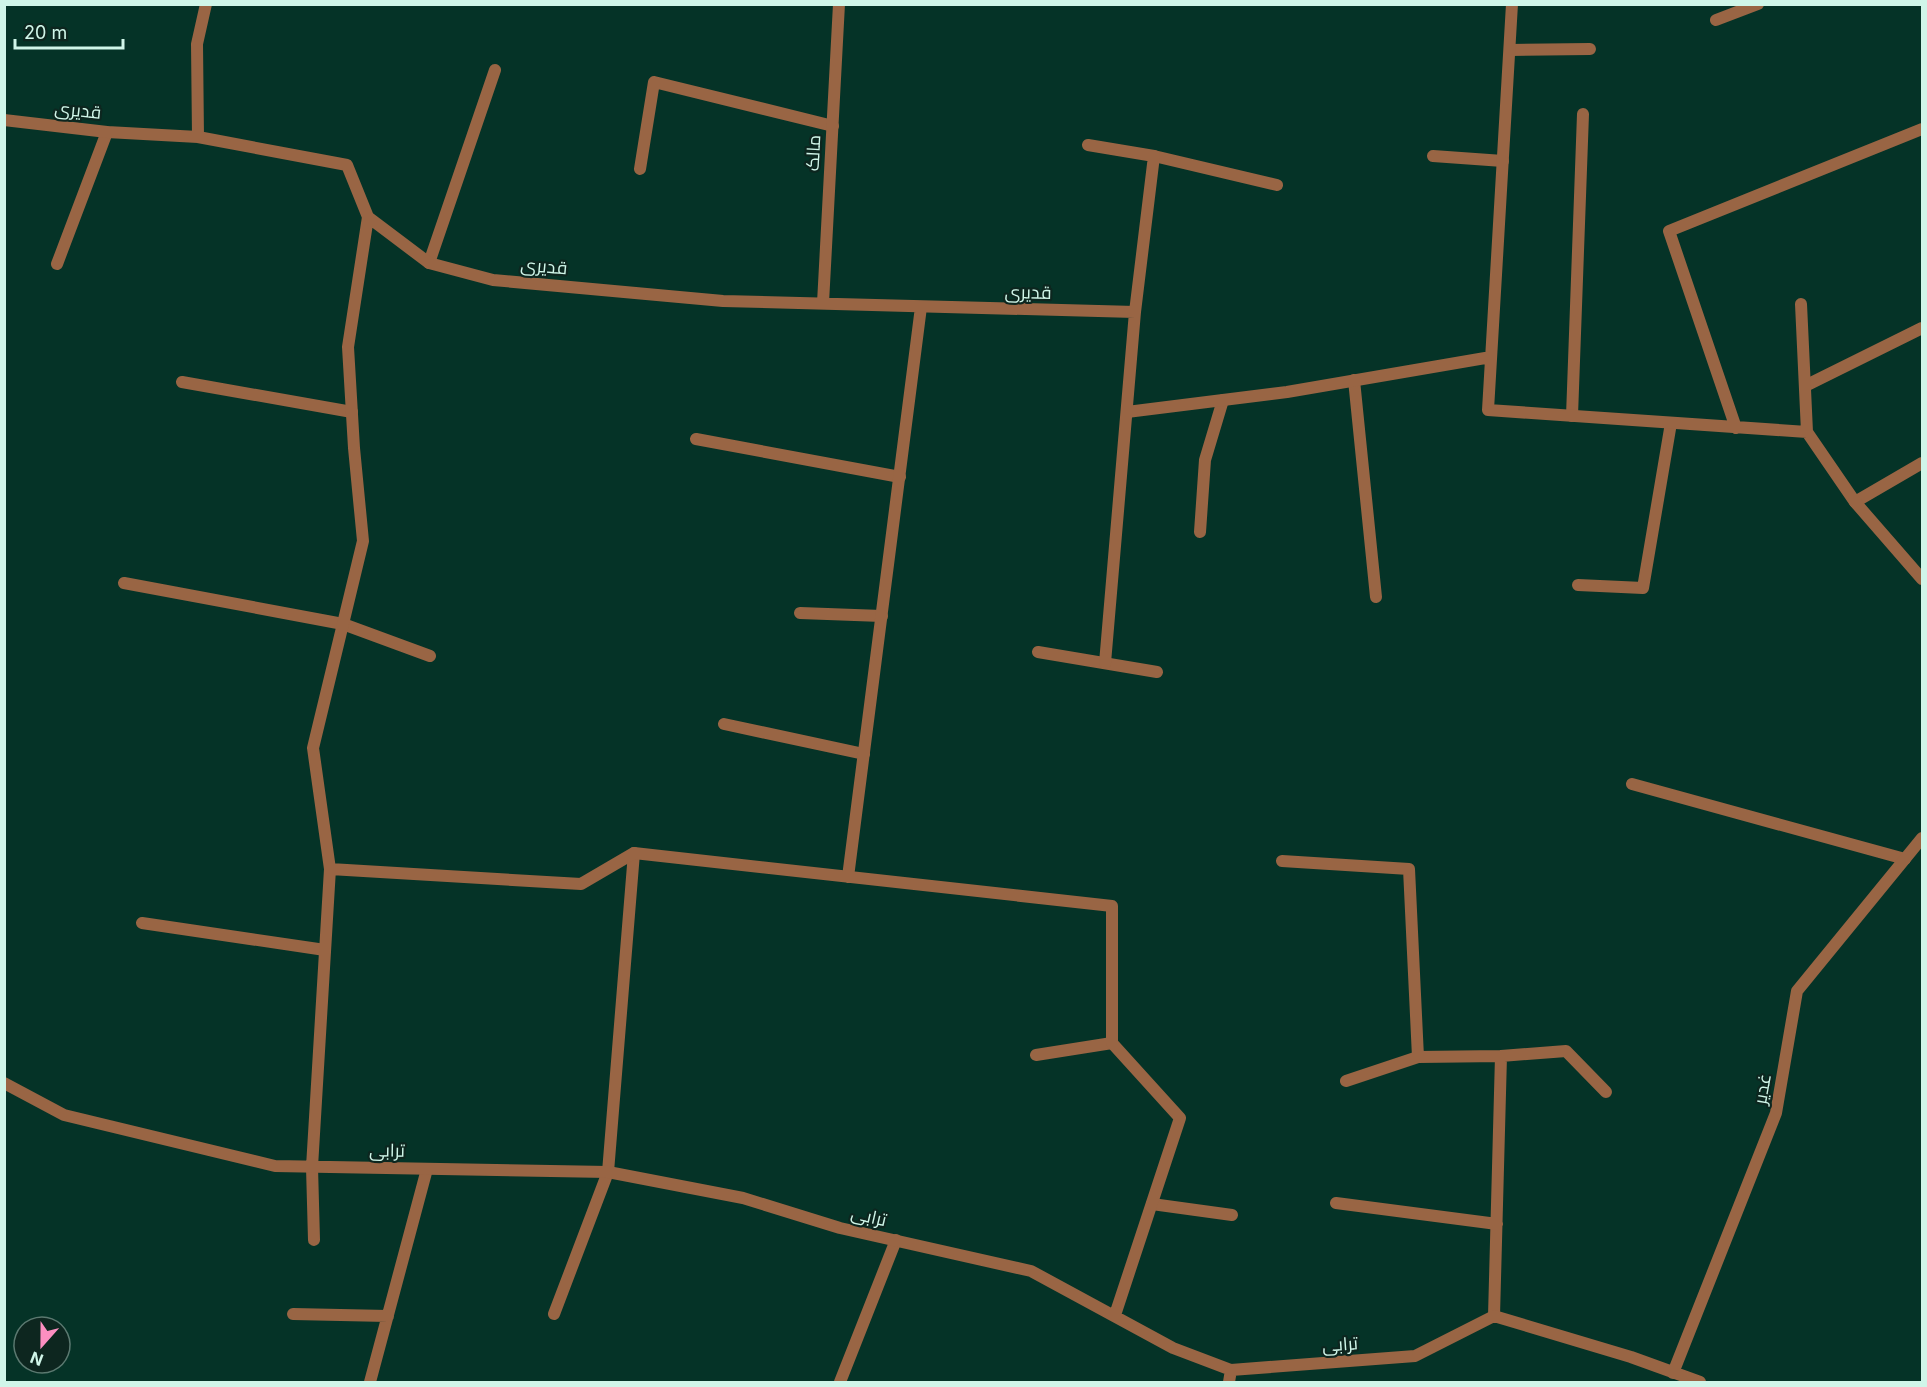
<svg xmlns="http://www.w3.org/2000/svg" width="1927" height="1387" font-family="Inter,Cairo,sans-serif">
	<rect width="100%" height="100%" fill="#053327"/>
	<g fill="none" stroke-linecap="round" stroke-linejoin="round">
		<!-- service -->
		<path stroke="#996544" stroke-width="12" d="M1510,50L1590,49
			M1154,156L1277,185
			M1433,156L1503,161
			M640,169L654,82L833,126
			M429,263L495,70
			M57,264L107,132
			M1354,380L1376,597
			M182,382L352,412
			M1805,386L1922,328
			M1572,416L1583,114
			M696,439L900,477
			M1855,502L1922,463
			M1200,532L1205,460L1223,400
			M124,583L343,624L430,656
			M1578,585L1643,588L1671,423
			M800,613L882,616
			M1038,652L1157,672
			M724,724L864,754
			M1632,784L1905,859
			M1282,861L1409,869L1418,1057L1501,1056L1494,1316
			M142,923L325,950
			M1036,1055L1112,1043
			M1501,1056L1566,1051L1606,1092
			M1346,1081L1418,1057
			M312,1167L314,1240
			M1336,1203L1497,1224
			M1152,1204L1232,1215
			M293,1314L388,1316
			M554,1314L608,1172L634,853
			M370,1382L427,1169
			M840,1382L896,1240"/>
		<!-- minor -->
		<path stroke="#996544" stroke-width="12" d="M1512,4L1488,410L1807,432
			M1716,20L1758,4
			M4,120L107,132L198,137L347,165L368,217L429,263L493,280L723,301L1135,312
			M198,137L197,44L206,4
			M1088,145L1154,156L1135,312L1105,663
			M823,303L839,4
			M1801,304L1807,432L1855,502L1922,579
			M1127,412L1287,392L1491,357
			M1736,428L1669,231L1922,129
			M330,869L581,884L634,853L1112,906V1043L1180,1118L1115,1315
			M848,877L921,307
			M4,1083L64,1115L275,1166L608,1172L743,1198L840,1228L1031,1271L1173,1348L1231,1370L1415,1356L1494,1316L1631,1357L1700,1382
			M312,1167L330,869L313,748L363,541L354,448L348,347L368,217
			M1673,1373L1776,1113L1797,991L1922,838
			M1229,1382L1231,1370"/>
	</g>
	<g text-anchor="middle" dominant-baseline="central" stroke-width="4.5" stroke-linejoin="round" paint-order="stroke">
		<!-- street labels -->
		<g font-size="18" fill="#d0f6e9" stroke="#0d261f">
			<text transform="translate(78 110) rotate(6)">قدیری</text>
			<text transform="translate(813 153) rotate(-87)">مالک</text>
			<text transform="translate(544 266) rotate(5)">قدیری</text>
			<text transform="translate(1028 292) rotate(1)">قدیری</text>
			<text transform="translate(1762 1089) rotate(-80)">غدیر</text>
			<text transform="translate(387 1150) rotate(1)">ترابی</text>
			<text transform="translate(869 1216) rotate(13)">ترابی</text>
			<text transform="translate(1340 1344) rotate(-4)">ترابی</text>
		</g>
	</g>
	<!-- border -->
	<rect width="1927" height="1387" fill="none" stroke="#d0f6e9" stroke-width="12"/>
	<!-- north arrow -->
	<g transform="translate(42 1345) rotate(201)"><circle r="28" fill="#0d261f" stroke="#5b7970" stroke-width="1.5"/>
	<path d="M0-4.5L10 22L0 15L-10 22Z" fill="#fc8fc1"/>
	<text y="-9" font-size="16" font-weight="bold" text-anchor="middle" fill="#d0f6e9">N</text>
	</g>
	<!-- scale -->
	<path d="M15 39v9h108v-9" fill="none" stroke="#d0f6e9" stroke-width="3"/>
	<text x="24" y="39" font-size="18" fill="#d0f6e9" stroke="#0d261f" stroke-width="4.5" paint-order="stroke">20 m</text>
</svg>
